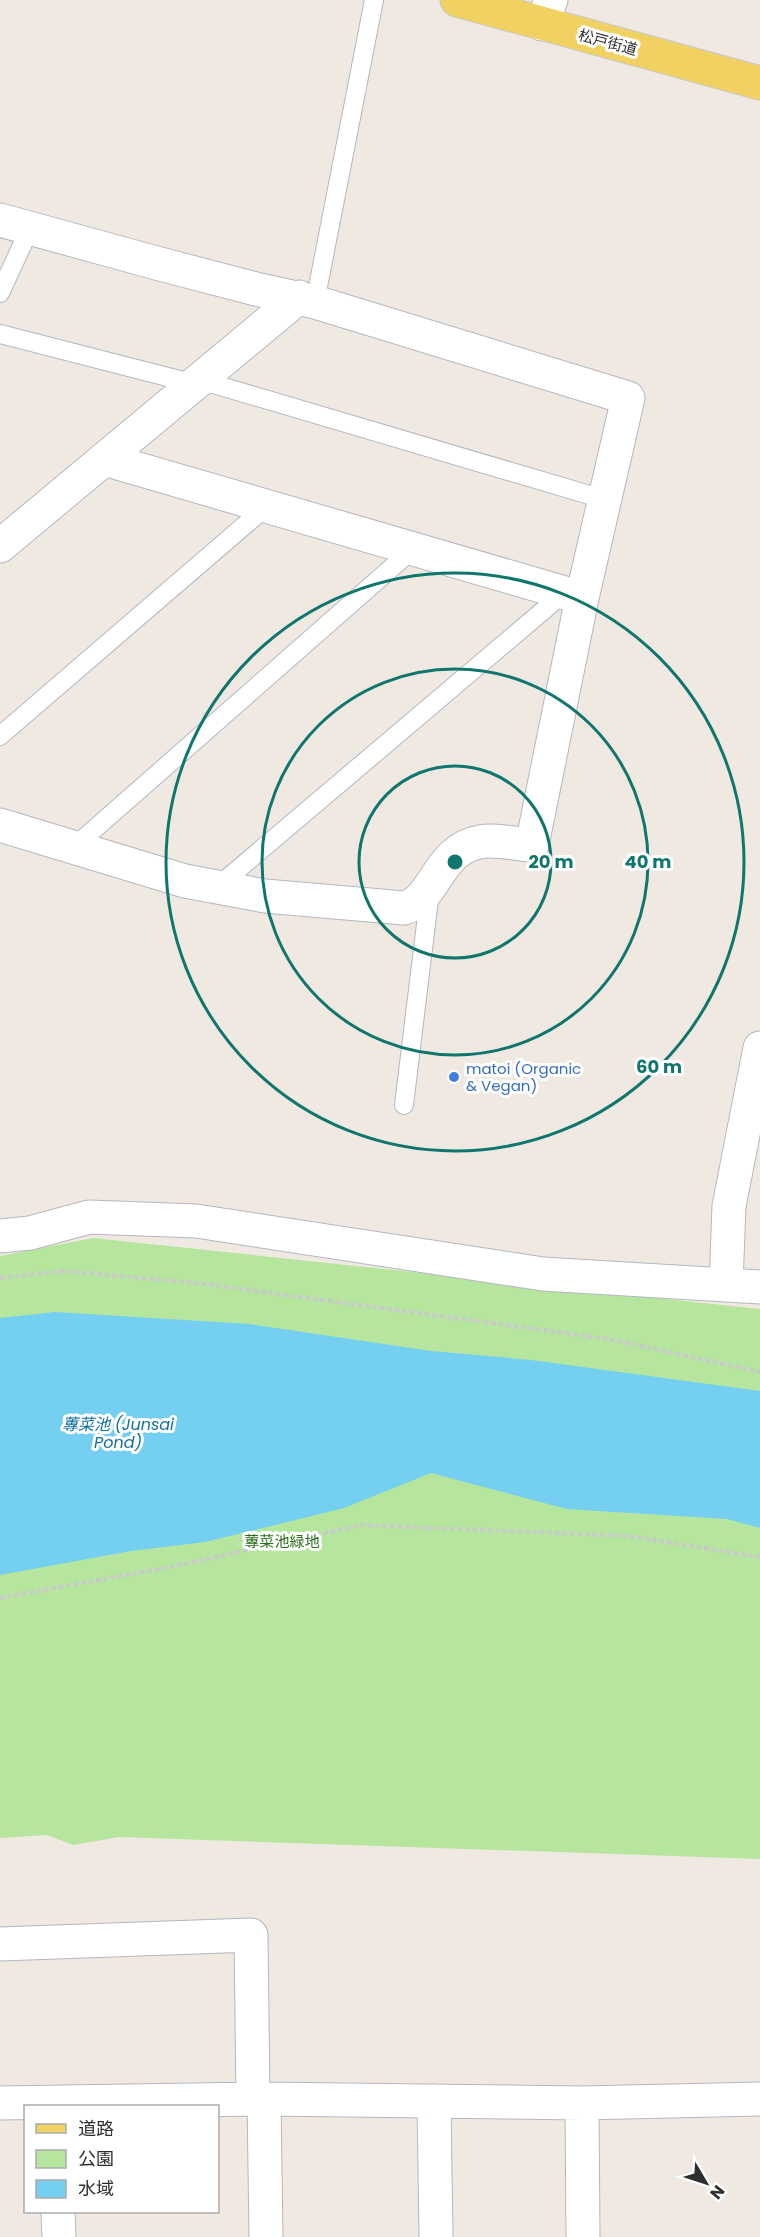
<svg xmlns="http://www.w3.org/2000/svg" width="760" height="2237" font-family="Poppins,'Noto Sans JP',sans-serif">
	<rect width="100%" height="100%" fill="#efe9e1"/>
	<!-- green -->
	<path fill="#b6e59e" d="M93,1238L760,1309V1859L119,1837L73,1845L47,1835L0,1838V1256Z"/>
	<!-- water -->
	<path fill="#75cff0" d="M55,1312L249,1324L431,1351L531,1360L760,1391V1528L727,1519L567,1509L431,1473L344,1508L259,1529L205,1542L131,1551L0,1575V1318Z"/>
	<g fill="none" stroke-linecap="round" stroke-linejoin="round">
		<!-- service casing -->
		<g stroke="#b4b7c1" stroke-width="20">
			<path id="service" d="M0,293L30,228
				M315,302L374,0
				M0,334L195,384
				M200,380L603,499
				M0,736L267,506
				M74,847L413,549
				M217,887L564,593
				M404,1105L430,891"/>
		</g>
		<!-- minor casing -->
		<g stroke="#b4b7c1" stroke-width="35">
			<path id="minor" d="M542,24L551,0
				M0,220L160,264L256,289L315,302L628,398L582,598L532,845C517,844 493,839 480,842C437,849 436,900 404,908L265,896L185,881L0,825
				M104,459L582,598
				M0,546L299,297
				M0,1236L30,1233L89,1217L196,1221L543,1274L760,1287
				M726,1285L729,1206L760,1048
				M0,1944L251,1935L253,2099
				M264,2099L266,2237
				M434,2101L436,2237
				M0,2103L264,2099L582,2103L760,2099
				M582,2103L583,2237
				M58,2212L59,2237"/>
		</g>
		<!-- primary casing -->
		<g stroke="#c9c9c9" stroke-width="35">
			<path id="primary" d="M457,0L760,83"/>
		</g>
		<!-- path -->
		<path stroke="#c9c9c9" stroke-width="4" stroke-dasharray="4.5 3" stroke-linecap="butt" d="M0,1278L64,1271L198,1283L609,1339L760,1372
			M0,1598L170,1567L362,1525L629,1536L760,1557"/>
		<!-- service -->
		<use href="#service" stroke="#fff" stroke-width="18"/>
		<!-- minor -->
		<use href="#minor" stroke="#fff" stroke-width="33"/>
		<!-- primary -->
		<use href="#primary" stroke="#f2d163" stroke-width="33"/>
	</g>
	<!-- distance rings -->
	<g fill="none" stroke="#0f766e" stroke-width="3">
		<circle cx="455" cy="862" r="96"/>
		<circle cx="455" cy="862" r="193"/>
		<circle cx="455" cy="862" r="289"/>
	</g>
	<!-- markers -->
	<circle fill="#3f7fe0" stroke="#fff" stroke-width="2" cx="454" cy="1077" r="6"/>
	<g text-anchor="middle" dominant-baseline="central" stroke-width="6" stroke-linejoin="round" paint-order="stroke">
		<!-- street labels -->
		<g font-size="15" fill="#2e2e2e" stroke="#fff">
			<text transform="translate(608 42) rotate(15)">松戸街道</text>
		</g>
		<!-- shop labels -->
		<g font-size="15" fill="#366cbe" stroke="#fff" text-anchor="start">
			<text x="466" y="1068">matoi (Organic<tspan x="466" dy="17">&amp; Vegan)</tspan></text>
		</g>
		<!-- park labels -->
		<g font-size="15" fill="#2c6e1b" stroke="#fff">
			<text x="282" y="1541">蓴菜池緑地</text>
		</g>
		<!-- water labels -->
		<g font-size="16" font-style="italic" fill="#0d6fa3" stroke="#fff">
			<text x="118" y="1424">蓴菜池 (Junsai<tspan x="118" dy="18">Pond)</tspan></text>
		</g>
	</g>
	<circle cx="455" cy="862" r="9" fill="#0f766e" stroke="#fff" stroke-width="3"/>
	<g font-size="18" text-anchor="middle" font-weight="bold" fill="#0f766e" stroke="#fff" stroke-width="6" stroke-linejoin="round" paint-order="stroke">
		<text x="551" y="868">20 m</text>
		<text x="648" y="868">40 m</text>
		<text x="659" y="1073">60 m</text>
	</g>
	<!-- legend -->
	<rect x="24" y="2105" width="195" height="108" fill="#ffffff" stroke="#ababab" stroke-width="1.5"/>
	<rect x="36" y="2124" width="30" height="9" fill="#f2d163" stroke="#ababab" stroke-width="1.5"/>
	<text x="78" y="2135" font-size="18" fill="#2e2e2e">道路</text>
	<rect x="36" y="2150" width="30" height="18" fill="#b6e59e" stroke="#ababab" stroke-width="1.5"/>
	<text x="78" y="2165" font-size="18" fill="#2e2e2e">公園</text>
	<rect x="36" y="2180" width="30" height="18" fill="#75cff0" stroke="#ababab" stroke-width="1.5"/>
	<text x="78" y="2195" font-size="18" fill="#2e2e2e">水域</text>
	<!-- north arrow -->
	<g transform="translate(706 2183) rotate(129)" stroke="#ffffff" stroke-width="4.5" paint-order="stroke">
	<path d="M0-4.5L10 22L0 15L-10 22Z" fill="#2e2e2e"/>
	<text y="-9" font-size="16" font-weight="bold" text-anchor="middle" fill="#2e2e2e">N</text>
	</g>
</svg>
